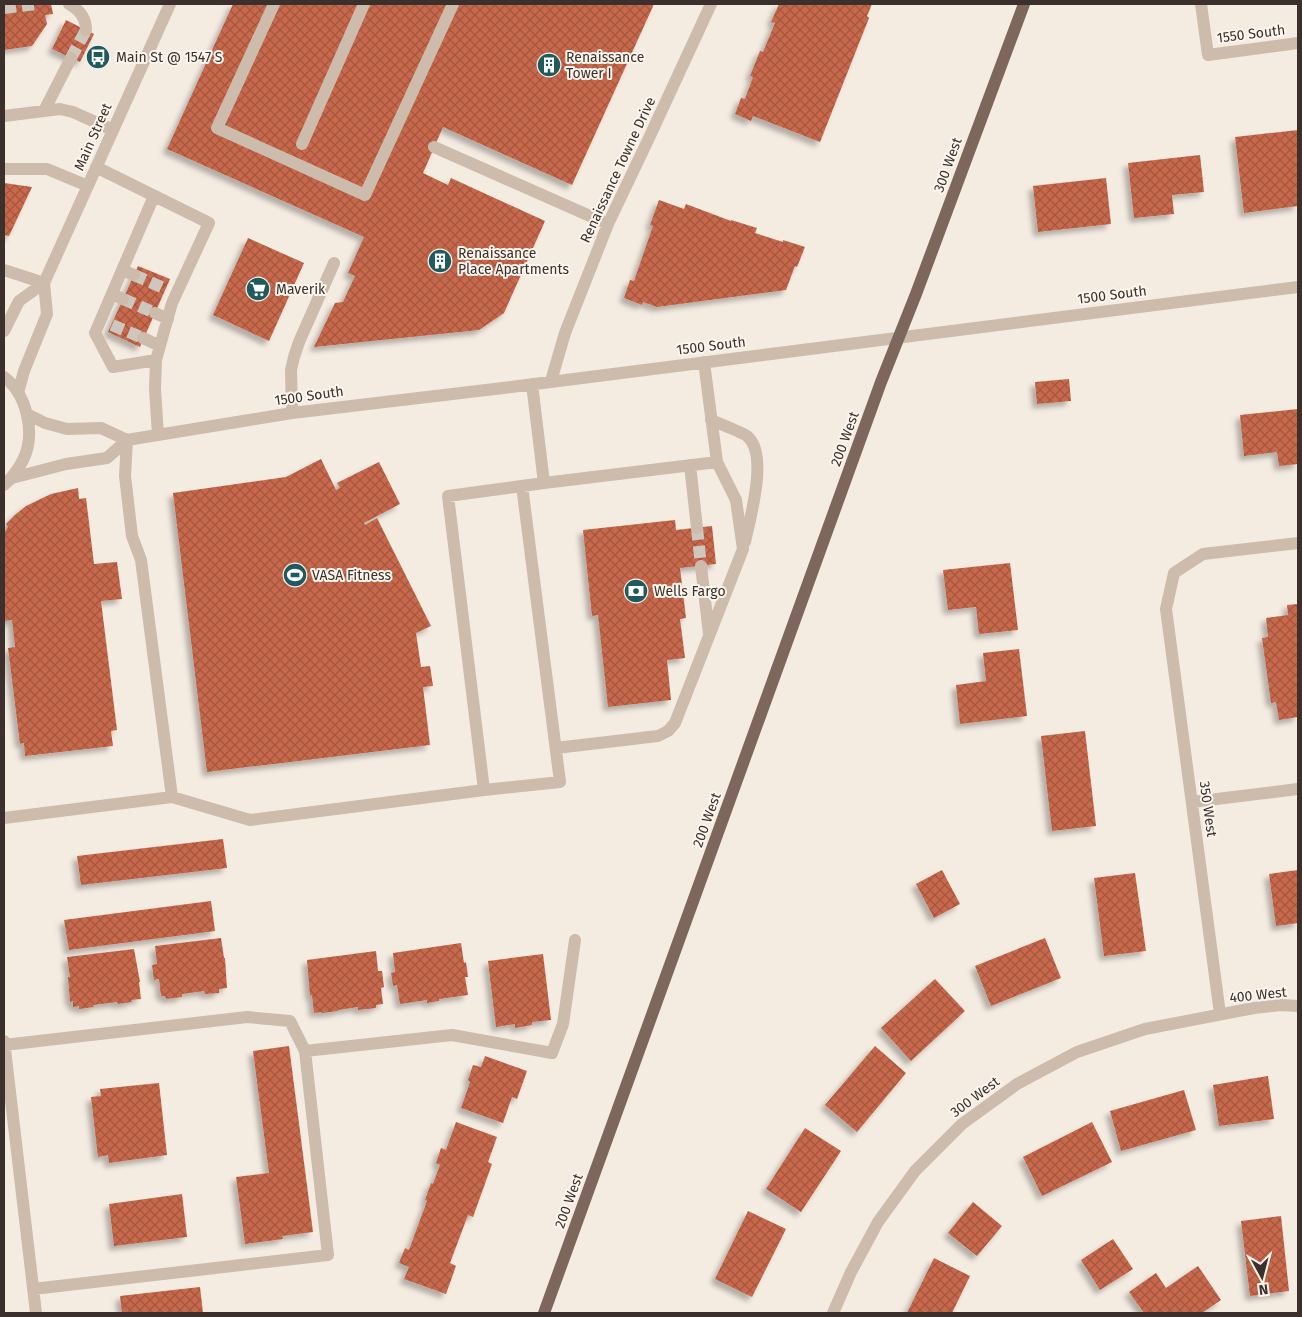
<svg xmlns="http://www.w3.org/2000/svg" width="1302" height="1317" font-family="'Fira Sans',sans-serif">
	<defs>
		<pattern id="building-cross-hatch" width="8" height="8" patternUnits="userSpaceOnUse" patternTransform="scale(1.25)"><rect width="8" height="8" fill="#c8694b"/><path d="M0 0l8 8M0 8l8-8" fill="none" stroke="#a4573f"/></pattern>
		<filter id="shadow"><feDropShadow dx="-4.5" dy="4.5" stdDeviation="2.5" flood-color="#0004"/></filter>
	</defs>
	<rect width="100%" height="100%" fill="#f4ebe1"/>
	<!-- building -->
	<path fill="url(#building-cross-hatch)" filter="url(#shadow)" d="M4,4H51L53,14L45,15L47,24L32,46L4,50Z
		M233,4H654L572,185L443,127L423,173L448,185L451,178L545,221L504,313L479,330L314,347L335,303L343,302L355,276L348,273L364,237L167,149Z
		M779,4H872L867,16L869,18L820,142L753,116L751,121L735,114L741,98L745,99L753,77L750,76L760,51L763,52L775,23L771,22Z
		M66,20L94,34L80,62L52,49Z
		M1298,130V206L1244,213L1235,137Z
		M1200,155L1204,192L1172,195L1174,214L1134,218L1128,163Z
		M1106,178L1111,224L1038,232L1033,186Z
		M4,183L32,187L9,236L4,235Z
		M659,200L684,209L686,204L731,221V220L757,228L755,233L783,242V240L805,247L797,267L795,266L786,290L657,307L643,302L642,305L624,298L630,280L634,281L653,226L650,225Z
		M248,238L304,263L269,341L213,315Z
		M138,266L170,279L140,347L108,332Z
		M1069,379L1071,401L1037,404L1035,382Z
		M1298,409V464L1279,466L1277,452L1244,456L1240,415Z
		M321,459L336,490L340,488L337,483L379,462L400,504L364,523L365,525L377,518L431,626L416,633L421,667L430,666L433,686L423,687L430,745L207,772L173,493L286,477Z
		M78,488L79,499L86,498L94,564L117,562L122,599L101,601L117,730L111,731L113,746L25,756L24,743L20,744L8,648L15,647L12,620L4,621V533L8,527L6,524L15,515L26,506L51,494Z
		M675,520L676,530L712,526L716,564L680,568L686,618L680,619L685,658L667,660L671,700L608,707L598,615L592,616L583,530Z
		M1010,563L1018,630L979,634L976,607L948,610L943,570Z
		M1298,604V717L1279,720L1276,702L1271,703L1262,638L1268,637L1266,618L1288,615L1287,605Z
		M1019,649L1027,716L960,724L956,685L986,681L983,653Z
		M1085,731L1096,826L1052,831L1041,736Z
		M223,839L227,868L81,885L77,856Z
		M942,870L960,904L934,918L916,884Z
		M1298,870V923L1276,926L1269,874Z
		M1135,873L1146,951L1104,956L1094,878Z
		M211,901L215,931L69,950L64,920Z
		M221,938L224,958H225L227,988L219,989V993L205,994L204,991L182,994V997L166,999L165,996H161L159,979L154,980L152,965L157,964L155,946Z
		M1045,938L1061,978L991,1006L975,966Z
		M461,943L464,963L466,962L468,977H465L468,995L439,999V1001L427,1003V1000L400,1004L397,985L393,986L391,973L395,972L393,953Z
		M134,949L140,982H139L141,999L131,1000L132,1002L118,1004L117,1002L93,1005L94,1007L79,1009V1006L73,1007V1001L70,1002L68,977H70L67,957Z
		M376,951L378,971H382L384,987L381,988L383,1004L376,1005V1008L358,1010V1007L338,1010V1011L322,1013L321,1012L314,1013L312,995L310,996L307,960Z
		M543,954L551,1020L532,1022V1025L515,1028V1024L496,1027L488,961Z
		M935,979L965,1011L911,1061L881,1028Z
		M289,1046L313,1232L282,1236L283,1239L245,1244L236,1177L269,1173L253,1051Z
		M875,1046L906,1073L857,1132L825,1105Z
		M485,1056L527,1071L517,1099L512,1097L503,1123L461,1108L470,1082L468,1080L473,1065L481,1067Z
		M1268,1076L1274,1119L1219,1126L1213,1085Z
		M159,1083L167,1155L109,1163L108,1155L98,1157L91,1097L101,1096L100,1089Z
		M1184,1090L1196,1130L1121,1151L1110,1111Z
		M456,1122L497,1137L488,1162L492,1164L473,1217L468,1215L450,1263L456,1266L446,1294L404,1279L409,1267L399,1263L405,1248L409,1250L427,1201L425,1200L431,1183L433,1184L440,1165L436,1163L441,1148L446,1150Z
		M1092,1122L1112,1162L1042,1196L1023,1157Z
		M805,1128L841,1151L801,1212L766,1189Z
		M182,1194L187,1237L114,1246L109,1204Z
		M973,1202L1002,1226L977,1256L948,1233Z
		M748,1211L786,1229L752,1297L715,1279Z
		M1281,1216L1289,1291L1250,1296L1241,1221Z
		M1113,1239L1133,1269L1100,1290L1081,1260Z
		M934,1258L970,1276L952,1313H907Z
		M1198,1266L1221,1300L1202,1313H1144L1129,1292L1156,1273L1166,1288Z
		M200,1287L203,1313H122L120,1296Z"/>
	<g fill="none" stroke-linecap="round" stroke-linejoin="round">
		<!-- minor-tunnel -->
		<path stroke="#cfc6bd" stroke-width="12" stroke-dasharray="12 6" stroke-linecap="butt" d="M4,8L37,4
			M71,58L86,30
			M134,275L166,289
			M123,299L155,313
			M112,325L143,338
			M697,528L701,566"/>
		<!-- minor -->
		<path stroke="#cdbbac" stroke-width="12" d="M69,4C80,10 86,18 86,30
			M274,4L217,128L365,195L453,4
			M1201,4L1208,55L1298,43
			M44,111L71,58
			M4,116L60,109L73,112L113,130
			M302,144L364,4
			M434,147L608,224
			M96,167L209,223L172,303L156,360L155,389L158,435
			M4,169H47L88,186
			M154,196L95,333L113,367L156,360
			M4,270L44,283
			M122,270L134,275
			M112,294L123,299
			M155,313L168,319
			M4,331L19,301L44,283L170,4
			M143,338L160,346
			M4,377C27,394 36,434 23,460C18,470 12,478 4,485
			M551,381L565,333L608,224L649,138L711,4
			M18,393L24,371L47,314L44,283
			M292,413L291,370L294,357L299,342L334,263
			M27,414L45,423L67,429L101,428L127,440
			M711,420C720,424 739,431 747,436C769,454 750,518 745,542
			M127,440L125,476L132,536L141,560L172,797
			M690,465L697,528
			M12,478L66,464L107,458L127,440L292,413L503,388L1298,287
			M544,483L717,462
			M701,566L709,634
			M556,748L658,736L668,731L675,723L743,549L736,500L717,462L704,362
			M484,790L560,782L522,486
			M1192,802L1298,789
			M4,818L172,797L250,820L484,790L448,496L544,483L532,384
			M1220,1014L1166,609L1174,573L1203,554L1298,543
			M4,1041L36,1313
			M4,1045L247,1017L290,1021L305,1051L328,1255L33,1289
			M305,1051L452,1035L552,1053L563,1024L575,940
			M833,1313L851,1272L878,1222L915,1171L962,1124L1017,1084L1077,1052L1145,1029L1254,1008L1281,1005L1298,1006"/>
		<!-- major -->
		<path stroke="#7d675c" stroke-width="12" d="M544,1313L881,382L916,294L1024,4"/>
	</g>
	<!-- icons -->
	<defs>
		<g id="bus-disc" transform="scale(1.25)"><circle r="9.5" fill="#1f5a5e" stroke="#fbf5ee"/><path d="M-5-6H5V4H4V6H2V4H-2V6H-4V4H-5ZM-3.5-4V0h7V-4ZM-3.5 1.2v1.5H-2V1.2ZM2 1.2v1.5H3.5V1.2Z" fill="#fff"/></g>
		<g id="building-disc" transform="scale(1.25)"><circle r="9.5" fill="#1f5a5e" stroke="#fbf5ee"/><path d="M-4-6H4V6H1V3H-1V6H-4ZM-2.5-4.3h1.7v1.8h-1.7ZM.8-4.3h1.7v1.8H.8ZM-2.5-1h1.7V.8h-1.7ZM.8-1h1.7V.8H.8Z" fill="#fff"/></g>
		<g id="supermarket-disc" transform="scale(1.25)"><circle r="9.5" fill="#1f5a5e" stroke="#fbf5ee"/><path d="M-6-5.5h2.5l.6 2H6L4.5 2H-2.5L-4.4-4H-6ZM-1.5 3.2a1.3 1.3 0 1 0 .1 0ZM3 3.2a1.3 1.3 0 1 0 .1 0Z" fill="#fff"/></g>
		<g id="stadium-disc" transform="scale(1.25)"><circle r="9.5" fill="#1f5a5e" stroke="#fbf5ee"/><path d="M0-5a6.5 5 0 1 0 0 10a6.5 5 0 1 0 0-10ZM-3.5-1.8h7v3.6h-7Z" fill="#fff"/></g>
		<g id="bank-disc" transform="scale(1.25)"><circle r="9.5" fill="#1f5a5e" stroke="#fbf5ee"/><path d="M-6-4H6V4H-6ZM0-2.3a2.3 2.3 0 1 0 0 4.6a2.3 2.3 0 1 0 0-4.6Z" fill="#fff"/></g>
	</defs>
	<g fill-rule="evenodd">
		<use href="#bus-disc" x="98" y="57"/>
		<use href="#building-disc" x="549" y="65"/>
		<use href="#building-disc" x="440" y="261"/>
		<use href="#supermarket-disc" x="258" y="289"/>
		<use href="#stadium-disc" x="295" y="575"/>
		<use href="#bank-disc" x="636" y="591"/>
	</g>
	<g text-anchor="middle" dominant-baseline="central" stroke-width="4" stroke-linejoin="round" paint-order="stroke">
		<!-- street labels -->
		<g font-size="14" fill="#3b302b" stroke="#fbf5ee">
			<text transform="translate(1251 34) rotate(-7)">1550 South</text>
			<text transform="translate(93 137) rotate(-66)">Main Street</text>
			<text transform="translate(948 165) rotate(-70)">300 West</text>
			<text transform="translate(618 170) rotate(-65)">Renaissance Towne Drive</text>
			<text transform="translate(1112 295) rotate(-7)">1500 South</text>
			<text transform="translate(711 346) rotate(-7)">1500 South</text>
			<text transform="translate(309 396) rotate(-8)">1500 South</text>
			<text transform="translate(845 439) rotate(-70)">200 West</text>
			<text transform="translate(1208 809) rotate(82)">350 West</text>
			<text transform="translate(707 820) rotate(-70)">200 West</text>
			<text transform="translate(1258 995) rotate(-6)">400 West</text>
			<text transform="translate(975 1097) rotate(-37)">300 West</text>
			<text transform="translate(569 1201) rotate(-70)">200 West</text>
		</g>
		<!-- poi labels -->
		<g font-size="14" fill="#3b302b" stroke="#fbf5ee" text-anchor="start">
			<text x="116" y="57">Main St @ 1547 S</text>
			<text x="566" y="57">Renaissance<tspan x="566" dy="16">Tower I</tspan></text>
			<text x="458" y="253">Renaissance<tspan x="458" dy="16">Place Apartments</tspan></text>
			<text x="276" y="289">Maverik</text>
			<text x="312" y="575">VASA Fitness</text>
			<text x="654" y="591">Wells Fargo</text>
		</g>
	</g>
	<!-- border -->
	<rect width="1302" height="1317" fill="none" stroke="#3b302b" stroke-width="10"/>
	<!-- north arrow -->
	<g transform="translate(1262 1277) rotate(173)" stroke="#fbf5ee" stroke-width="4" paint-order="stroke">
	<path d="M0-4L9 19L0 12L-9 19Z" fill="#3b302b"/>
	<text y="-8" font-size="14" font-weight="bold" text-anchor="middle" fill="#3b302b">N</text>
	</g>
</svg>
